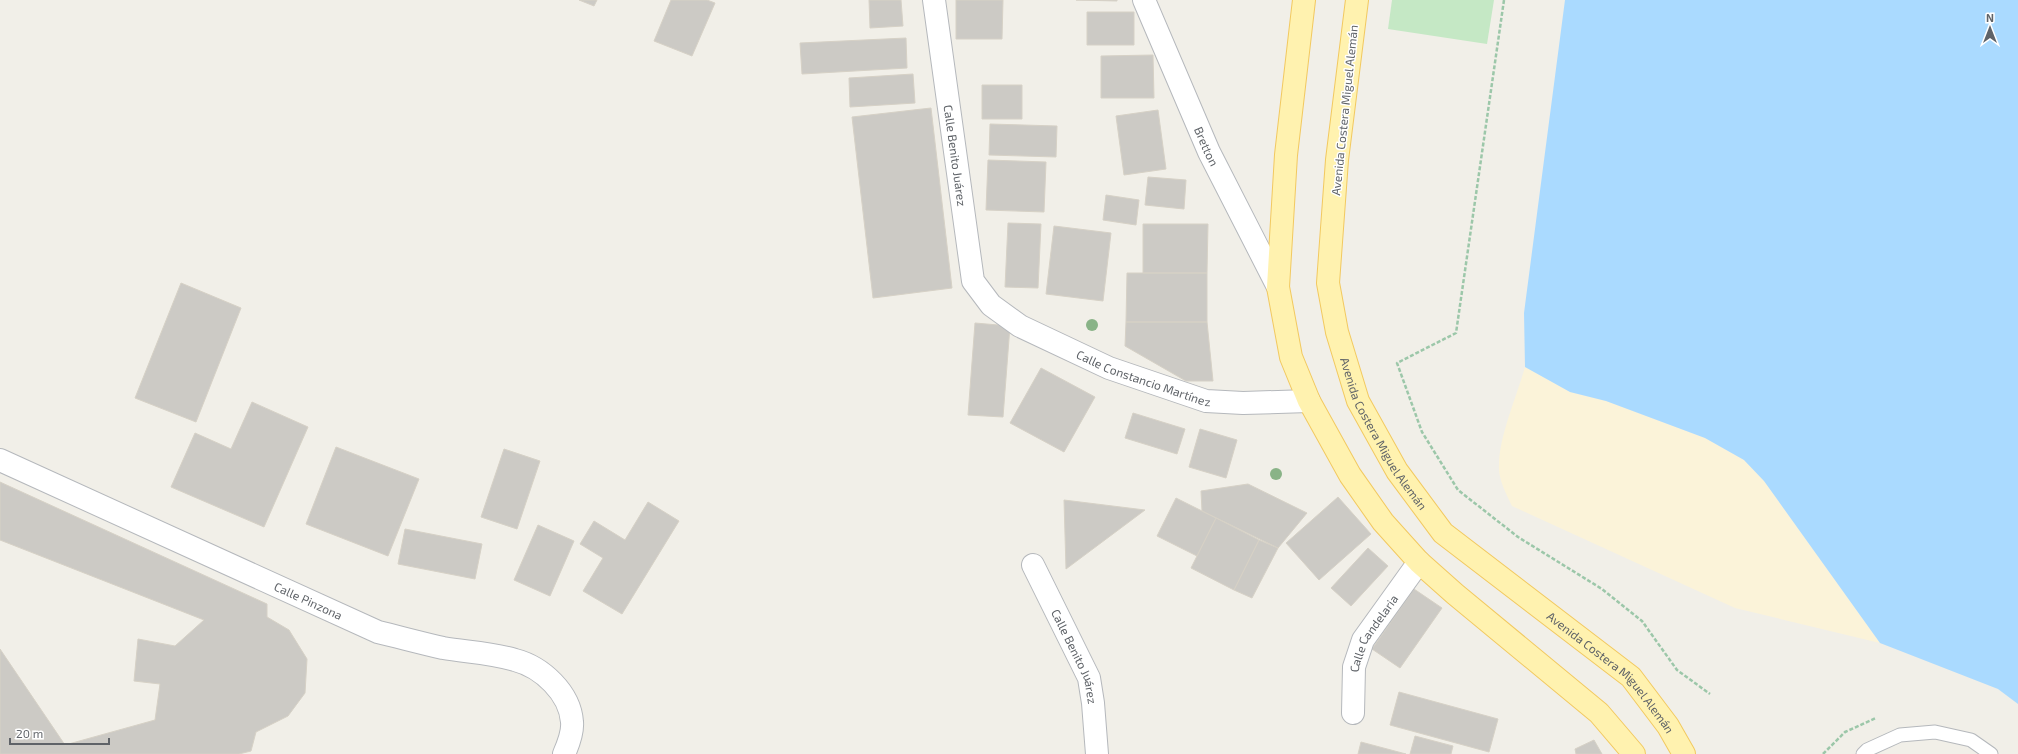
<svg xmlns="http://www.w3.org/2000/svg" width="2018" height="754" font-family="'Exo 2',sans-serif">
	<rect width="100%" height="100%" fill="#f1efe8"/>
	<!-- green -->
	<path fill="#c5e8c5" d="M1392,0H1494L1487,44L1388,29Z"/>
	<!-- sand -->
	<path fill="#fbf3d9" d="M1525,367L1570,392L1606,401L1705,438L1744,460L1764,481L1880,643L1735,608L1512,506C1506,493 1498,479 1499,465C1499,436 1517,396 1525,367Z"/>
	<!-- water -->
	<path fill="#aadaff" d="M1565,0H2018V704L1998,689L1880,643L1764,481L1744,460L1705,438L1606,401L1570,392L1525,367L1524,313Z"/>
	<!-- building -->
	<path fill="#cccac5" stroke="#d6d1c6" d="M579,0H597L594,6Z
		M671,0H707L715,3L692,56L654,41Z
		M869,0H901L903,26L870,28Z
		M956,0H1003L1002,39H956Z
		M1076,0H1117V1Z
		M1087,12H1134V45H1087Z
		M906,38L907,68L802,74L800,43Z
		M1153,55L1154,98H1101V56Z
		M913,74L915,103L850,107L849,78Z
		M982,85H1022V119H982Z
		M931,108L952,288L873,298L852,117Z
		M1158,110L1166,169L1124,175L1116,116Z
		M990,124L1057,126L1056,157L989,155Z
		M988,160L1046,162L1044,212L986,210Z
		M1148,177L1186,180L1184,209L1145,205Z
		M1106,195L1139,200L1136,225L1103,220Z
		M1008,223L1041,224L1038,288L1005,287Z
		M1143,224H1208L1207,273H1143Z
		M1054,226L1111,233L1103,301L1046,294Z
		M1127,273H1207V322H1126Z
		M181,283L241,308L196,422L135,398Z
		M1126,322H1207L1213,381H1186L1125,346Z
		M975,323L1010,326L1003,417L968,415Z
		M1041,368L1095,397L1064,452L1010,423Z
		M252,402L308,427L264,527L171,487L195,433L231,449Z
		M1133,413L1185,429L1177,454L1125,438Z
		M1200,429L1237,440L1226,478L1189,467Z
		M336,447L419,479L388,556L306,524Z
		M504,449L540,461L517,529L481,517Z
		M0,482L267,604V617L289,630L307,659L305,693L288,716L256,732L251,751L239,754H0V649L65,745L155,720L160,684L134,681L138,639L175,646L204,620L0,540Z
		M1248,484L1307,513L1278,548L1202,511L1201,491Z
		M1338,497L1371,534L1319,580L1286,543Z
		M1176,498L1216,518L1197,556L1157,536Z
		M1064,500L1145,510L1066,569Z
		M648,502L679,521L622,614L583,591L603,558L580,544L594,521L625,540Z
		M1216,518L1259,540L1234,590L1191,568Z
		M538,525L574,541L550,596L514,580Z
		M405,529L482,544L475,579L398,564Z
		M1259,540L1278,548L1252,598L1234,590Z
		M1368,548L1388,566L1351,606L1331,588Z
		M1414,589L1442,608L1400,668L1372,649Z
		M1399,692L1498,719L1489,752L1390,725Z
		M1415,736L1453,746L1451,754H1410Z
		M1594,740L1602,754H1576L1575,749Z
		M1361,742L1406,754H1358Z"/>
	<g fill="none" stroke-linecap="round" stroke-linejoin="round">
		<!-- service casing -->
		<g stroke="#b5b8bc" stroke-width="15">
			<path id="service" d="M1863,754L1867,750L1900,735L1935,732L1971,740L1991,754"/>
		</g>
		<!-- minor casing -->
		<g stroke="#b5b8bc" stroke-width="24">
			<g id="minor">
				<path id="s1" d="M934,0L973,281L991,305L1020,326L1109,368L1206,401L1243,403L1309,401"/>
				<path id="s2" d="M1144,0L1209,152L1278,287"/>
				<path id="s3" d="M0,460L378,632C399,637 421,643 443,648C467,652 492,653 515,660C542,667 570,693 572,722C573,732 568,745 564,754"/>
				<path id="s4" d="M1033,565L1089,678L1093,703L1097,754"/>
				<path id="s5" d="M1353,713L1354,667L1363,640L1419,562"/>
			</g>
		</g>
		<!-- primary casing -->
		<g stroke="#f2c960" stroke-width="24">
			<g id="primary">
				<path d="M1304,0L1286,155L1278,287L1291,357L1309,401L1350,475L1383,522L1419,562L1455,594L1599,713L1634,754"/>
				<path id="s6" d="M1357,0L1337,160L1328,283L1337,332L1358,401L1397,471L1443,533L1631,677L1668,726L1684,754"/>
			</g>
		</g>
		<!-- path -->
		<path stroke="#9cc7a9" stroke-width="2.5" stroke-dasharray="4 2" stroke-linecap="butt" d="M1504,0L1456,333L1397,363L1422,432L1458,490L1518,537L1602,589L1642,621L1677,670L1710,694
			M1823,754L1845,732L1876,718"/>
		<!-- service -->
		<use href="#service" stroke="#fff" stroke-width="13"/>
		<!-- minor -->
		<use href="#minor" stroke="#fff" stroke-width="22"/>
		<!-- primary -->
		<use href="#primary" stroke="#fff2af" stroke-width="22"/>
	</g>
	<!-- trees -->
	<g fill="#89b387">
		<circle cx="1092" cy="325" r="6"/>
		<circle cx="1276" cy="474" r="6"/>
	</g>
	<g text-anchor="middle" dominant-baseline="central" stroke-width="3" stroke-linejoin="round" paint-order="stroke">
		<!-- street labels -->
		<g font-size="12" fill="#5f6368" stroke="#fff">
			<text transform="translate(1344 110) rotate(-84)">Avenida Costera Miguel Alemán</text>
			<text stroke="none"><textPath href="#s2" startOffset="159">Bretton</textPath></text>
			<text stroke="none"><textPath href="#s1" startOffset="157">Calle Benito Juárez</textPath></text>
			<text stroke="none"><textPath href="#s1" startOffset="484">Calle Constancio Martínez</textPath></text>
			<text stroke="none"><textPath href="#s6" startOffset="447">Avenida Costera Miguel Alemán</textPath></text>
			<text stroke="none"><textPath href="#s3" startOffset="339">Calle Pinzona</textPath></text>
			<text stroke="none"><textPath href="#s5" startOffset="85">Calle Candelaria</textPath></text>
			<text stroke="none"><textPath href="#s4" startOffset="101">Calle Benito Juárez</textPath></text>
			<text stroke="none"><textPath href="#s6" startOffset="783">Avenida Costera Miguel Alemán</textPath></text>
		</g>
	</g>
	<!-- north arrow -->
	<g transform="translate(1990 28)" stroke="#ffffff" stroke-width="3" paint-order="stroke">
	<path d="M0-3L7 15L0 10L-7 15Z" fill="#5f6368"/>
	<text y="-6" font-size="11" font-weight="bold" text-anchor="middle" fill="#5f6368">N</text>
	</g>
	<!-- scale -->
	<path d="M10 738v6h99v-6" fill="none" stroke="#5f6368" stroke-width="2"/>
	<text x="16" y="738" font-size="12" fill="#5f6368" stroke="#ffffff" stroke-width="3" paint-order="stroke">20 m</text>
</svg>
